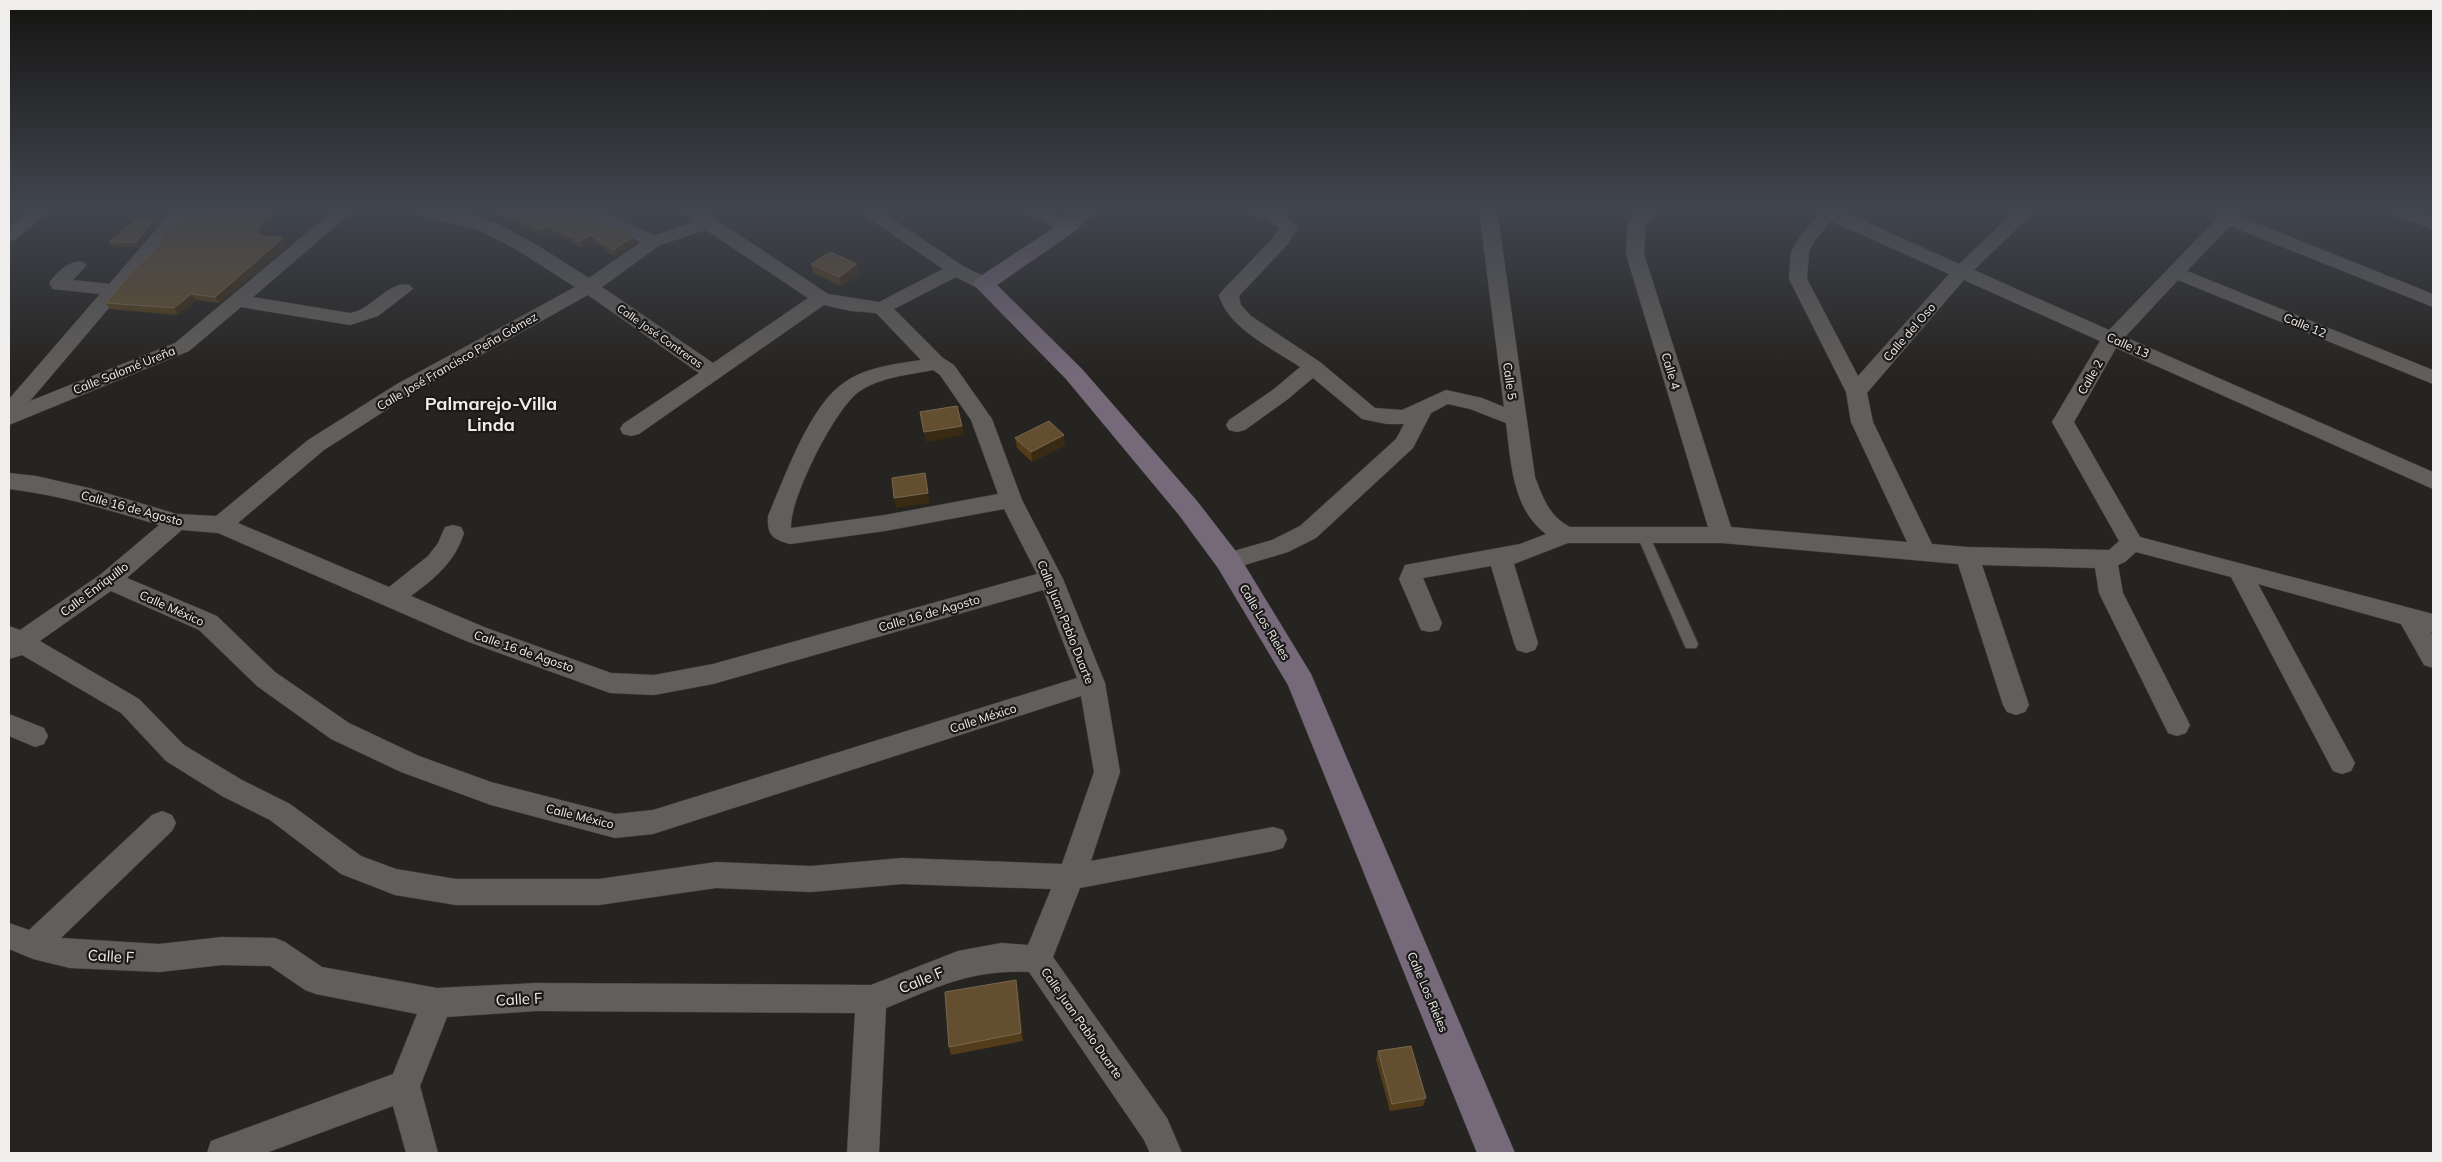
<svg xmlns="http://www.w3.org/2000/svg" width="2442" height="1162" font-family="Mulish,sans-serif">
	<rect width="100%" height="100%" fill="#262421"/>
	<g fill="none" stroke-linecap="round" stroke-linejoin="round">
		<!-- lane casing -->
		<g stroke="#403e3c" stroke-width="2">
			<path id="lane" d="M1643,531L1649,535L1698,644L1696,648H1686L1684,644L1637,535Z"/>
		</g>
		<!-- street casing -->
		<g stroke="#403e3c" stroke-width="1">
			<path id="street" d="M30,210H51L15,240L9,241V227Z
				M173,210H192L30,401L175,343L334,210H354L253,297L350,313C372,310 388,280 410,285L413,289L378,316L350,325L241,307L189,351L9,425V399L100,294L53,289L49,283C57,272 70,259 84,262L86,266L73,280L109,284Z
				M411,210C423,210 435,209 446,210C498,214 546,252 589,278L641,242L575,214L572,210H597L655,235L694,222L680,210H702L828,294L879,302L943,269L857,210H879L963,266L991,280L994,284L991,288H977L956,277L894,309L943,358L954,365L992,419L1022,500L1063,579L1105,683L1120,772L1091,861L1273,827L1283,830L1287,839L1283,848L1273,851L1080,888L1053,957L1167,1118L1182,1153H1150L1144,1140L1029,972C972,969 937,987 886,1008L879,1153H847L855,1013L536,1011L447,1017L420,1086L438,1153H406L393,1106L266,1153H207L211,1141L393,1074L417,1014L316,994L305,990L270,966L222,965L159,972L70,968L33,959L9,949V923L29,930L152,815L162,811L172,815L176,823L172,831L61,938L159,944L222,937L275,938L285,942L322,967L437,988L536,983L871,985L958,951L1001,943L1028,945L1051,889L902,884L811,892L716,888L599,905H456L395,895L341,874L270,820L222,796L166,761L121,713L22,655L9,659V626L20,630L101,574L159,525C109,510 60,495 9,489V473L36,476L89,488L177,514L216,516L308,440L397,384L575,287L517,250L477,229L414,214ZM706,230L808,298L713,363L602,287L660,245ZM588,295L699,373L623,424L620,429L623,434L631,436L639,434L824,305L851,311L876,313L921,360C896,364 866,367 845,382C810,404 784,479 768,516C767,535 772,539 790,544L885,531L1004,509L1037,574L713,664L654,675L611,673L484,627L411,596C434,579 455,562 464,533L461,527L453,525L445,527L438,543L428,556L389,587L238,523L324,450L411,394ZM933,370L940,375L971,420L998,494L885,515L791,528C789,500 836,406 860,391C881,377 908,375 933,370ZM182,530L218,533L466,641L610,693L654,695L713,684L1043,590L1077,678L653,810L615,814L491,782L419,756L349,723L275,672L217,616L127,578ZM111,591L199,630L257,686L331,739L401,772L491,805L615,838L653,834L1081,696L1094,772L1062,864L902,858L811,866L716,862L599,879H456L396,869L361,856L290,804L242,780L184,745L139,699L40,641Z
				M1026,210H1049L1074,223L1077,227L1074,231H1062L1029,214Z
				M1247,210L1281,212L1298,227L1287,245L1239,296L1241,305L1251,316L1320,362L1375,408L1402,410L1446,390L1482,398L1504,407L1479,210H1497L1535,477C1543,498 1549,516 1570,527H1708L1626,254L1628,222L1639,210H1658L1646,223L1644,254L1731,527L1907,542L1851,422L1846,392L1789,279L1791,252L1800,236L1818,215L1813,210H1840L1959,264L2016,210H2036L1974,270L2109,330L2225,210H2244L2239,216L2433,294V307L2230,226L2187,271L2433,370V384L2178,280L2125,337L2433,472V489L2116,348L2074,422L2140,537L2433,614V632H2431L2433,636V668L2424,665L2401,624L2258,584L2355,763L2351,771L2342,774L2333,771L2231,577L2136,552L2125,562L2118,565L2123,593L2190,725L2186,733L2177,736L2168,733L2099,593L2095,568L1982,565L2029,705L2025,712L2016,715L2007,712L2003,705L1958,564L1722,543H1568L1514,564L1538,643L1535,650L1526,653L1517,650L1514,643L1491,566L1423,578L1442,623L1439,630L1430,632L1421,630L1399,579L1405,565L1520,544L1546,534C1512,509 1511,461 1506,423L1470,409L1448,404L1431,413L1413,448L1316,538L1288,552L1228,570L1220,567L1216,561L1220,555L1272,540L1300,526L1396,439L1404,424H1387L1362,419L1313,378L1288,399L1245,430L1237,432L1229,430L1226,425L1229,420L1274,389L1300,367C1273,349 1227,327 1219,295L1222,291L1273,238L1279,228L1269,220L1250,214ZM1831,221L1949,274L1858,376L1807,279L1809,252L1814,242ZM1964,280L2100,341L2052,422L2119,541L2109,550L1967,547L1932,544L1873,422L1867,393Z
				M2387,210H2413L2433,218V229L2390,214Z
				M9,714L44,728L48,736L44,744L35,747L9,736Z"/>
		</g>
		<!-- secondary casing -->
		<g stroke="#403e3c" stroke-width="1">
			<path id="secondary" d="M1074,210H1097L1075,231L997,285L1082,369L1197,501L1238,554L1311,674L1515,1153H1477L1288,685L1218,568L1179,515L1066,379L973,284L976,279L1061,223Z"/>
		</g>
		<!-- lane -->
		<use href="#lane" fill="#615e5b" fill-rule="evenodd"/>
		<!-- street -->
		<use href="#street" fill="#615e5b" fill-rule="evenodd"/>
		<!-- secondary -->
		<use href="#secondary" fill="#75697a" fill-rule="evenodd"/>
	</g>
	<!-- wall -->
	<path fill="#523c19" d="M198,210H276L263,236L287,245L220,303L196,300L178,315L110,309L106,303L161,244L159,240L186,222Z
		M482,210H574L633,237L635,244L616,257L594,242L583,248L552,232L543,237L506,217Z
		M157,225L139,247L113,246L109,242Z
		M811,264L860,274L841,286L814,273Z
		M1015,438L1065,445L1032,462L1017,448Z
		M1018,988L1023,1041L951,1055L949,1047Z
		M1378,1051L1426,1098L1423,1106L1390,1111L1376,1059Z"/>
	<!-- shaded-wall -->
	<path fill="#392b13" d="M269,210H276L260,241L256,235Z
		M154,220L157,225L139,247L136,242Z
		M549,226L552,232L543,237L540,230Z
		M591,235L594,242L583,248L580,241Z
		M633,237L635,244L616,257L613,250Z
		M283,238L287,245L220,303L215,297Z
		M857,264L860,274L841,286L839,277Z
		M191,294L196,300L178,315L174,308Z
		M962,426L964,435L926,442L924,432Z
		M1064,435L1065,445L1032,462L1031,452Z
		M925,473L930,503L896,508L894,498Z
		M1016,980L1018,988L1023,1041L1021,1033Z"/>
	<!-- building -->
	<path fill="#634f30" stroke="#79684d" d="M198,210H269L256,235L283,238L215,297L191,294L174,308L106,303L135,268L165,241L159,240L176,221L186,222Z
		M504,210H574L615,230L624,231L633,237L613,250L591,235L580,241L549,226L540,230Z
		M137,219L154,220L136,242H109Z
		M830,252L857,264L839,277L811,264Z
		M957,406L962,426L924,432L920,412Z
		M1049,421L1064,435L1031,452L1015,438Z
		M925,473L928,493L894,498L892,478Z
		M1016,980L1021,1033L949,1047L945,992Z
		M1411,1046L1426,1098L1392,1104L1378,1051Z"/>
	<!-- sky -->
	<linearGradient id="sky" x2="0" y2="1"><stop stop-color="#151412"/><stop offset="0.56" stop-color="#41454e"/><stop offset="1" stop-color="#41454e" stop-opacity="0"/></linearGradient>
	<rect width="2442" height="373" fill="url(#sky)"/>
	<g text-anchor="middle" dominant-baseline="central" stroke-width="4.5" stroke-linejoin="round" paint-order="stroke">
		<!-- far-street labels -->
		<g font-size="11" fill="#f0eeec" stroke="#1c1a18">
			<text transform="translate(660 336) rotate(35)">Calle José Contreras</text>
		</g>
		<!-- street labels -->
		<g font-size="12" fill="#f0eeec" stroke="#1c1a18">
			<text transform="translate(2305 325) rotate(22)">Calle 12</text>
			<text transform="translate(1909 332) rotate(-49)">Calle del Oso</text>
			<text transform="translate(2128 345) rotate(24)">Calle 13</text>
			<text transform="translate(457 361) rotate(-30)">Calle José Francisco Peña Gómez</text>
			<text transform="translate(124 370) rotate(-22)">Calle Salomé Ureña</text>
			<text transform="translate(1671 371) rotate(73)">Calle 4</text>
			<text transform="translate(2090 377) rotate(-60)">Calle 2</text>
			<text transform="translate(1510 381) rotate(82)">Calle 5</text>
			<text transform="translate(132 508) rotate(15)">Calle 16 de Agosto</text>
			<text transform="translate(94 589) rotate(-37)">Calle Enriquillo</text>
			<text transform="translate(172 608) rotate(24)">Calle México</text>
			<text transform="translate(929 613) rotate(-16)">Calle 16 de Agosto</text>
			<text transform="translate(1066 622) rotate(68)">Calle Juan Pablo Duarte</text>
			<text transform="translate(1265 622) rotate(59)">Calle Los Rieles</text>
			<text transform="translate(524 651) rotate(19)">Calle 16 de Agosto</text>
			<text transform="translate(983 718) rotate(-18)">Calle México</text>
			<text transform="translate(580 816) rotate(14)">Calle México</text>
			<text transform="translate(1428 992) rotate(67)">Calle Los Rieles</text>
			<text transform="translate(1082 1023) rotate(55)">Calle Juan Pablo Duarte</text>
		</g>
		<!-- near-street labels -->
		<g font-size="15" fill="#f0eeec" stroke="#1c1a18">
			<text transform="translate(111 956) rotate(3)">Calle F</text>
			<text transform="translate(921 980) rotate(-22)">Calle F</text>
			<text transform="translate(519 999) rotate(-3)">Calle F</text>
		</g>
		<!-- district labels -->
		<g font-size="18" font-weight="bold" fill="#f0eeec" stroke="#1c1a18">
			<text x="491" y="403">Palmarejo-Villa<tspan x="491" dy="21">Linda</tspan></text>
		</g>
	</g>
	<!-- border -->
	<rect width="2442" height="1162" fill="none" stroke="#f0eeec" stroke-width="20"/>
</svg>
